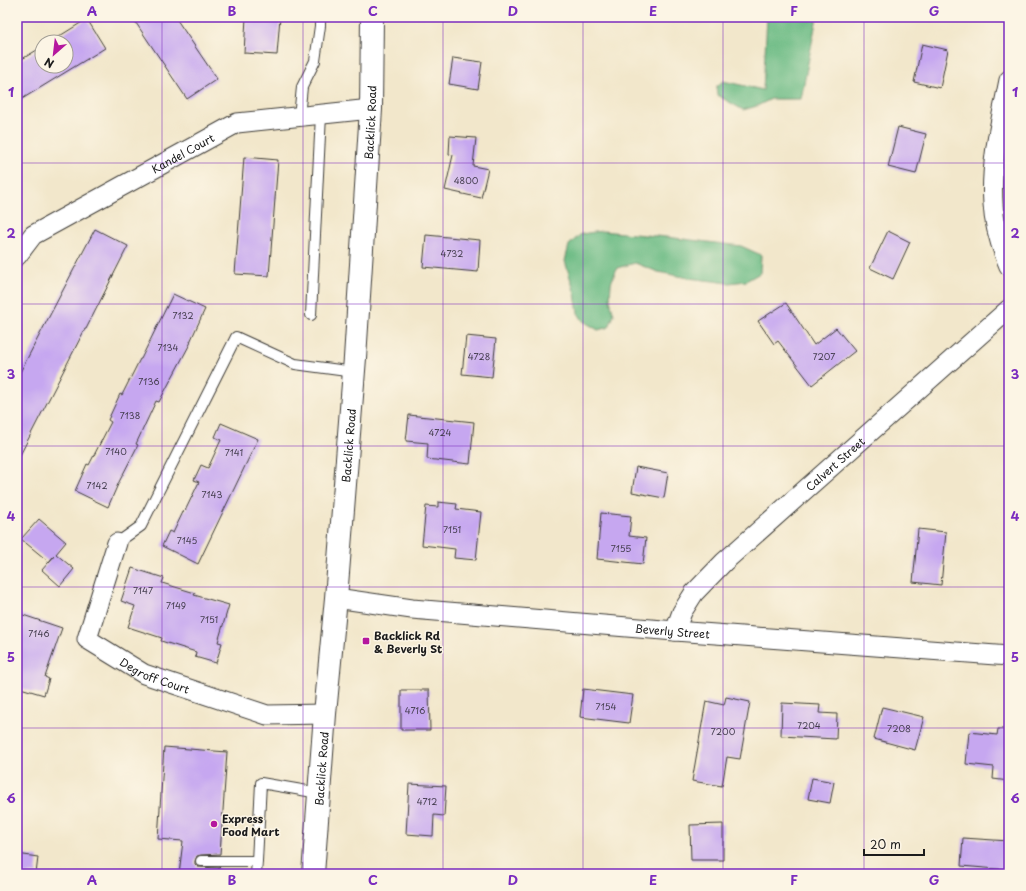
<svg xmlns="http://www.w3.org/2000/svg" width="1026" height="891" font-family="'Playpen Sans',sans-serif">
	<rect width="100%" height="100%" fill="#fcf5e5"/>
	<filter id="ink" filterUnits="userSpaceOnUse"><feTurbulence type="fractalNoise" baseFrequency=".025" numOctaves="2"/><feDisplacementMap in="SourceGraphic" scale="8" xChannelSelector="R" yChannelSelector="G"/><feConvolveMatrix kernelMatrix="1 2 1 2 8 2 1 2 1" color-interpolation-filters="sRGB"/></filter>
	<filter id="wash" filterUnits="userSpaceOnUse"><feTurbulence type="fractalNoise" baseFrequency=".012" numOctaves="4" result="noise"/><feDisplacementMap in="SourceGraphic" scale="16" xChannelSelector="R" yChannelSelector="G"/><feGaussianBlur stdDeviation="0.9" result="paint"/><feColorMatrix in="noise" values="0 0 0 0 0 0 0 0 0 0 0 0 0 0 0 0 0 1.4 0 .05"/><feComposite in="paint" operator="in"/></filter>
	<g filter="url(#wash)">
		<rect width="100%" height="100%" fill="#f2e7cb"/>
		<!-- forest -->
		<path fill="#6dbc85" stroke="#446c50" d="M767,17H817L801,99H771L757,106L743,110L717,95L716,87L723,81L763,90Z
			M602,231L666,237L741,246L761,255L760,273L746,281L729,283L688,278L658,272L635,263L617,268L611,283L610,300L614,315L609,327L598,330L583,321L578,313L575,294L565,261L569,245L581,234Z"/>
		<g id="blocks">
			<!-- building -->
			<path fill="#c6a7f0" d="M132,17H175L217,79L187,99Z
				M246,17H280L277,55L244,53Z
				M87,19L105,48L17,102V62L42,47V66H66V42H50Z
				M922,44L948,50L940,88L914,82Z
				M453,58L482,62L478,89L449,84Z
				M898,127L926,134L916,174L888,167Z
				M450,136L476,138L473,166L488,169L481,198L445,190L453,155L449,154Z
				M244,157L278,160L269,276L235,274Z
				M95,229L128,246L86,329H85L17,461V378Z
				M888,231L910,242L893,279L870,268Z
				M426,235L480,240L478,272L423,267Z
				M173,294L205,309L190,342H191L159,402L156,401L136,444L138,445L119,482L108,507L75,491L87,464L89,465L111,422L108,420L120,394L122,395L140,359H141Z
				M786,303L814,345L836,328L855,351L812,385L778,341L774,344L758,321Z
				M466,336L496,339L492,377L462,374Z
				M409,415L474,422L470,464L427,459L428,443L406,441Z
				M221,423L258,439L198,564L162,546L169,531L173,533L184,510L185,511L199,482L194,480L201,465L208,468L221,440L215,437Z
				M636,467L668,473L664,498L632,492Z
				M438,502L457,504L456,509L481,512L476,560L454,558L455,549L422,545L426,506L438,507Z
				M601,513L631,516L629,536L646,538L643,564L597,559Z
				M39,519L66,542L56,554L74,569L60,586L42,570L54,556L49,562L21,539Z
				M918,529L946,532L941,585L913,582Z
				M132,568L164,578L162,583L195,593L194,595L229,605L218,642L222,643L216,663L195,657L196,652L161,641L162,638L128,627L135,606L121,601Z
				M17,613L62,628L45,677L49,679L44,695L17,687Z
				M583,689L633,695L629,723L580,717Z
				M401,690H429L430,730H401Z
				M726,697L750,702L740,759L727,757L722,786L692,781L706,701L724,705Z
				M782,703L820,705L819,713L837,714L836,739L781,736Z
				M882,707L924,717L915,750L874,739Z
				M998,729H1009V781L993,779L994,767L966,764L969,732L997,735Z
				M164,747L227,752L220,854L201,855L197,856L195,861V864L198,867L219,868L218,874H179L183,841L158,839Z
				M812,778L834,782L830,803L808,799Z
				M409,784L446,786L444,816L434,815L433,836L406,834Z
				M723,824V860H691L690,825Z
				M963,838L1009,841V870L961,866Z
				M17,854L38,857L36,874H17Z"/>
		</g>
	</g>
	<g filter="url(#ink)">
		<use href="#blocks" fill-opacity="0" stroke="#3c3a36" stroke-width="1"/>
		<g fill="none" stroke-linecap="round" stroke-linejoin="round">
			<!-- service casing -->
			<g stroke="#3c3a36" stroke-width="12">
				<path id="service" d="M299,117L302,87L315,61L320,26V17
					M311,315L321,115
					M117,543L141,526L236,337L295,364L354,372
					M201,861H257L261,783L319,793
					M256,874L257,861"/>
			</g>
			<!-- minor casing -->
			<g stroke="#3c3a36" stroke-width="21">
				<g id="minor">
					<path d="M1009,80C1001,121 990,162 993,204C994,225 1001,247 1009,266"/>
					<path id="s1" d="M17,256L33,235L237,123L371,109"/>
					<path id="s2" d="M117,543L87,639L144,674L267,715L325,714"/>
					<path id="s3" d="M336,598L412,609L675,631L1009,656"/>
					<path id="s4" d="M675,631L682,612L694,593L724,562L806,489L1009,309"/>
				</g>
			</g>
			<!-- primary casing -->
			<g stroke="#3c3a36" stroke-width="24">
				<g id="primary">
					<path id="s5" d="M313,874L325,714L336,598L355,358L371,109L372,17"/>
				</g>
			</g>
			<!-- service -->
			<use href="#service" stroke="#fff" stroke-width="10"/>
			<!-- minor -->
			<use href="#minor" stroke="#fff" stroke-width="19"/>
			<!-- primary -->
			<use href="#primary" stroke="#fff" stroke-width="22"/>
		</g>
	</g>
	<!-- grid -->
	<path fill="none" stroke="#7b2cbf" stroke-width="1" stroke-opacity="0.55" d="M162,17V874M303,17V874M443,17V874M583,17V874M723,17V874M864,17V874M17,163H1009M17,304H1009M17,446H1009M17,587H1009M17,728H1009"/>
	<!-- markers -->
	<g fill="#b5179e" stroke="#fcf5e5" stroke-width="1.5">
		<rect x="362" y="637" width="8" height="8" rx="2"/>
		<circle cx="214" cy="824" r="4"/>
	</g>
	<g text-anchor="middle" dominant-baseline="central" stroke-width="3" stroke-linejoin="round" paint-order="stroke">
		<!-- number labels -->
		<g font-size="9" fill="#463f51">
			<text x="466" y="180">4800</text>
			<text x="452" y="253">4732</text>
			<text x="183" y="315">7132</text>
			<text x="168" y="347">7134</text>
			<text x="479" y="356">4728</text>
			<text x="824" y="356">7207</text>
			<text x="149" y="381">7136</text>
			<text x="130" y="415">7138</text>
			<text x="440" y="432">4724</text>
			<text x="116" y="451">7140</text>
			<text x="234" y="452">7141</text>
			<text x="97" y="485">7142</text>
			<text x="212" y="494">7143</text>
			<text x="452" y="529">7151</text>
			<text x="187" y="540">7145</text>
			<text x="621" y="548">7155</text>
			<text x="143" y="590">7147</text>
			<text x="176" y="605">7149</text>
			<text x="209" y="619">7151</text>
			<text x="39" y="633">7146</text>
			<text x="606" y="706">7154</text>
			<text x="415" y="710">4716</text>
			<text x="809" y="725">7204</text>
			<text x="899" y="728">7208</text>
			<text x="723" y="731">7200</text>
			<text x="427" y="801">4712</text>
		</g>
		<!-- street labels -->
		<g font-size="11" fill="#1c1c1c" stroke="#fcf5e5">
			<text stroke="none"><textPath href="#s5" startOffset="754">Backlick Road</textPath></text>
			<text stroke="none"><textPath href="#s1" startOffset="197">Kandel Court</textPath></text>
			<text stroke="none"><textPath href="#s5" startOffset="430">Backlick Road</textPath></text>
			<text stroke="none"><textPath href="#s4" startOffset="234">Calvert Street</textPath></text>
			<text stroke="none"><textPath href="#s3" startOffset="338">Beverly Street</textPath></text>
			<text stroke="none"><textPath href="#s2" startOffset="178">Degroff Court</textPath></text>
			<text stroke="none"><textPath href="#s5" startOffset="106">Backlick Road</textPath></text>
		</g>
		<!-- poi labels -->
		<g font-size="11" font-weight="bold" fill="#1c1c1c" stroke="#fcf5e5" text-anchor="start">
			<text x="374" y="635">Backlick Rd<tspan x="374" dy="13">&amp; Beverly St</tspan></text>
			<text x="222" y="818">Express<tspan x="222" dy="13">Food Mart</tspan></text>
		</g>
	</g>
	<!-- margin -->
	<rect width="1026" height="891" fill="none" stroke="#fcf5e5" stroke-width="44"/>
	<!-- north arrow -->
	<g transform="translate(54 54) rotate(208)"><circle r="19" fill="#fcf5e5" stroke="#a29e95"/>
	<path d="M0-3L7 15L0 10L-7 15Z" fill="#b5179e"/>
	<text y="-6" font-size="11" font-weight="bold" text-anchor="middle" fill="#1c1c1c">N</text>
	</g>
	<!-- scale -->
	<path d="M864 849v6h60v-6" fill="none" stroke="#1c1c1c" stroke-width="2"/>
	<text x="870" y="849" font-size="12" fill="#1c1c1c" stroke="#fcf5e5" stroke-width="3" paint-order="stroke">20 m</text>
	<rect x="22" y="22" width="982" height="847" fill="none" stroke="#7b2cbf" stroke-width="1.5"/>
	<g font-size="13" text-anchor="middle" font-weight="bold" fill="#7b2cbf">
		<text x="92" y="16">A</text>
		<text x="232" y="16">B</text>
		<text x="373" y="16">C</text>
		<text x="513" y="16">D</text>
		<text x="653" y="16">E</text>
		<text x="794" y="16">F</text>
		<text x="934" y="16">G</text>
		<text x="11" y="97">1</text>
		<text x="1015" y="97">1</text>
		<text x="11" y="238">2</text>
		<text x="1015" y="238">2</text>
		<text x="11" y="379">3</text>
		<text x="1015" y="379">3</text>
		<text x="11" y="521">4</text>
		<text x="1015" y="521">4</text>
		<text x="11" y="662">5</text>
		<text x="1015" y="662">5</text>
		<text x="11" y="803">6</text>
		<text x="1015" y="803">6</text>
		<text x="92" y="885">A</text>
		<text x="232" y="885">B</text>
		<text x="373" y="885">C</text>
		<text x="513" y="885">D</text>
		<text x="653" y="885">E</text>
		<text x="794" y="885">F</text>
		<text x="934" y="885">G</text>
	</g>
</svg>
